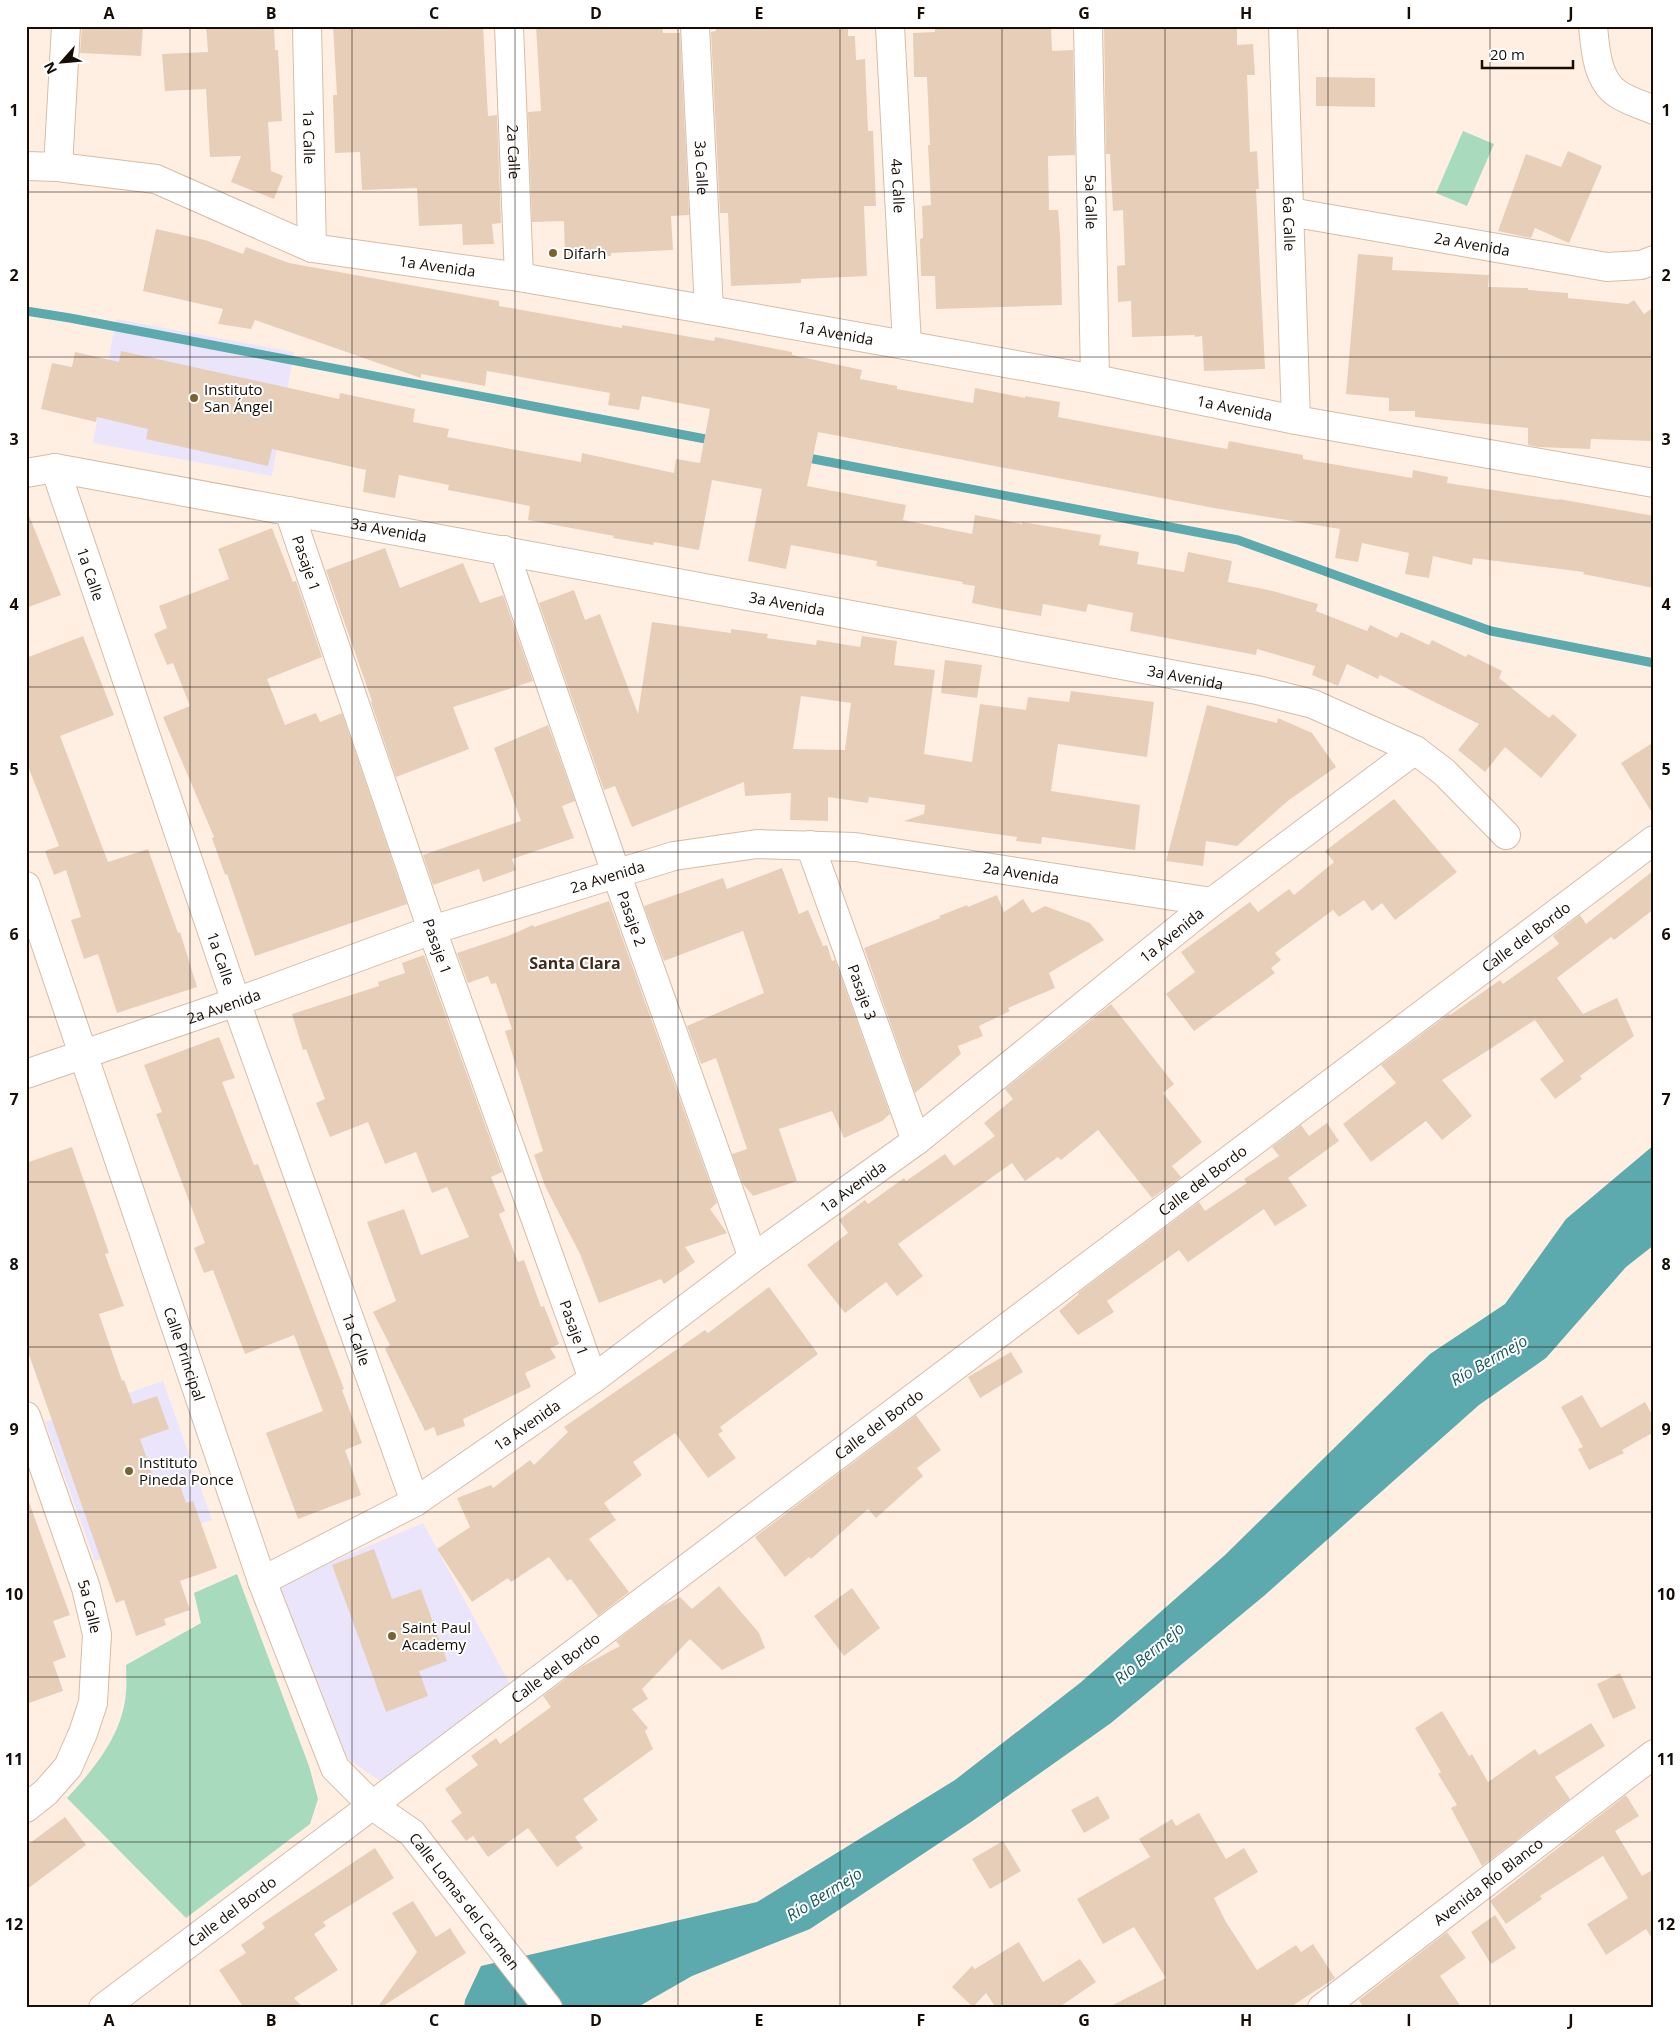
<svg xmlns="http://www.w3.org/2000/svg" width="1680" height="2034" font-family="'Open Sans',sans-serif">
	<rect width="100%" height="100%" fill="#ffefe2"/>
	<!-- education -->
	<path fill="#eae5fb" d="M116,319L294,352L272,476L93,443Z
		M163,1381L212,1520L95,1561L45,1422Z
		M423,1523L512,1688L383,1783L348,1759L279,1584Z"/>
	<!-- green -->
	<path fill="#a8dabe" d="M1463,131L1494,144L1467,206L1436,193Z
		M237,1574L309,1766L318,1799L310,1824L186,1918L67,1798C95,1768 123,1734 126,1692C127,1683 126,1674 126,1665L201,1623L194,1593Z"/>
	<!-- water -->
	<path fill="#5caaad" d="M1654,1145V1245L1626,1267L1546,1358L1479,1405L1265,1595L1111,1723L971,1822L810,1929L692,1976L636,2008H464L465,2000L481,1966L757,1902L955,1780L1080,1683L1225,1555L1430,1354L1505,1304L1566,1219Z"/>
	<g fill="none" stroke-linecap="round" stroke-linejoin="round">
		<!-- stream -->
		<path stroke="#5caaad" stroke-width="9" d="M26,311L70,318L716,441
			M803,457L1238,540L1491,631L1654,663"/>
	</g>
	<!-- building -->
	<path fill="#e7ceb9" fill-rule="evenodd" d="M82,26H143L141,56L80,53Z
		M206,26H274L275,50H278L282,121L268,122L271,171L283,176L274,199L231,182L241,156L210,157L206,89L165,91L162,54L208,52Z
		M333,26H483L488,116L497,115L501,223L492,224L494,244L463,245L462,224L419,226L417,188L362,190L360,152L335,153L333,95H337Z
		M536,26H662L663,33H680L689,215L671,216L673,250L611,253V256L565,258L564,221L532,222L528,112L541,111Z
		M716,26H848V36H855L856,60L865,59L868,131H873L876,206H864L867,276L801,279V283L731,286L728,213H720L711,32L716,31Z
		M935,26H1051L1052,51L1073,50L1075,155L1048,156L1049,210H1058L1060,234L1062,305L936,309L935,276H921L920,239L923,238L922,206L931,205L928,145H930L927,77H914L913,33L935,32Z
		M1104,26H1237V45L1253,44L1255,75H1247L1250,152L1257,151L1259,189H1256L1265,369L1204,371L1202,336L1195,337V335L1132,337L1131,301L1118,302L1117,266L1125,265L1123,210L1113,211L1110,154H1106Z
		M1316,77L1375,78V107L1316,106Z
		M1568,151L1602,166L1569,243L1535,228L1531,238L1498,231L1526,154L1561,167Z
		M156,229L205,240L243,254L246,247L289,263L499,301V306L622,328V325L714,341L715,337L792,352V355L862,370L860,379L897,386V389L973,403L975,388L1025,398V396L1060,402L1058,417L1227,449L1229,441L1303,455V459L1412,478L1413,470L1448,477L1447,483L1559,500V499L1654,516V588L1583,574L1584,572L1473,558L1472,565L1433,556L1429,578L1405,574L1409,553L1362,543L1358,562L1335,558L1340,529L1214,508L818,432L807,486L906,505L903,520L972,534L975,515L1022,524V522L1101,535L1099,545L1139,552L1137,564L1184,572L1188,552L1232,561L1228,582L1273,591L1318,604L1316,611L1367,631L1370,625L1397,638L1401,632L1429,645L1432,640L1466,657L1468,654L1502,671L1499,678L1549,718L1553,714L1577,735L1541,778L1505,747L1485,772L1458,750L1479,724L1380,675L1378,679L1347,664L1338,686L1312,675L1315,666L1257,649L1256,655L1130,631L1133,613L1088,604L1086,612L1043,604L1041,616L1006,610L972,603L975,586L962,584L963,582L876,566L877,561L791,545L786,569L748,561L762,489L712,480L699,550L654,542L653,545L613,538L614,536L528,520L530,506L448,490L449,485L399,475L395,498L363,492L366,470L272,449L268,466L146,439L148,429L97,417L96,422L41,409L52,363L72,367L75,352L119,362L121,351L339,399L340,393L415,409L413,422L449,429L447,437L581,462L582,453L674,473L676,459L700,463L710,409L642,396L639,410L608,405L610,393L487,371L485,386L421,374V378L255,320L251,329L218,324L223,309L143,291Z
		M1358,254L1393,257L1392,270L1489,275L1488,287L1528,288V290L1568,293V298L1628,304L1634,300L1644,314L1654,307V441L1591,439L1590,449L1538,447L1528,445V428L1415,417V411H1389V398L1346,394Z
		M26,513H28L61,595L26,608Z
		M272,528L293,582L296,581L322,657L267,679L285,725L316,713L320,722L342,713L407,904L255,956L227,874L225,875L212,838L214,837L163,717L190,706L173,663L167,665L154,634L167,628L159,606L229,579L218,549Z
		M385,548L400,588L463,563L480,603L503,595L533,681L453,707L469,749L396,777L371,702L372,701L326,570Z
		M574,590L585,620L600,614L638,714L652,622L731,633V629L768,634L767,638L816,645L817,640L860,647L862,636L897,641L894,665L935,670L924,754L972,762L980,704L1026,710L1028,697L1069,702L1071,691L1154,702L1147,757L1058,744L1051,791L1140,805L1135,850L1042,837L1041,844L1016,841L1017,837L904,821L924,814L925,805L869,797L868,803L828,797V821L790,820L791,793L745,796L744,782L632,827L615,786L604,790L539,603ZM801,696L851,703L845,750L793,749Z
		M83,636L114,715L60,736L108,862L148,849L178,933L180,932L197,987L117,1013L98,954L84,959L71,920L81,917L66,870L54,875L45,851L59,846L26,761V658Z
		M945,660L982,665L977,698L941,693Z
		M1207,705L1277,723L1278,718L1312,733L1336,767L1289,800L1237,846L1206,841L1203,866L1166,861Z
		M548,725L575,801L562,806L574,838L512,859L516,870L483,882L479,869L433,885L423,855L521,821L494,748Z
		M1654,742V816L1621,763Z
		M1394,799L1457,872L1395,920L1382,903L1372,911L1364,900L1339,917L1333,910L1275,953L1281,960L1271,968L1275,973L1194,1031L1166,994L1195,972L1181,952L1250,902L1258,912L1289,889L1294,895L1334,862L1325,851Z
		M782,868L799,914L808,910L823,946L827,945L832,961L835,960L890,1114L882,1121L844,1138L832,1111L779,1129L797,1181L753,1196L743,1184L732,1154L747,1149L716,1058L701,1064L687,1026L764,993L743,931L664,961L644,906L723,878L727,889Z
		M1654,870V909L1614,940L1611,937L1557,978L1583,1014L1617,998L1634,1036L1580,1076L1582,1079L1555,1099L1540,1079L1564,1061L1535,1020L1442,1080L1472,1116L1442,1140L1426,1121L1371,1162L1343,1124L1396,1083L1381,1065L1449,1014L1450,1015L1500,980L1503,984L1559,944L1553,936L1580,915L1586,924Z
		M997,895L1004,912L1023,899L1032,913L1045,906L1090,923L1104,940L1049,973L1055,988L1008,1008L1010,1011L979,1026L983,1036L958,1046L961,1054L915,1093L864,948L940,918L939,916L967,905L968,907Z
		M609,901L717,1203L710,1209L727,1233L685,1247L695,1262L664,1284L661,1279L599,1303L580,1254L545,1186L534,1155L543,1151L505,1031L512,1029L496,983L491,984L488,976L468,983L457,953L508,936L533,925L534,927Z
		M424,955L502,1172L491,1177L505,1211L499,1214L518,1262L524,1260L541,1307L544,1306L559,1344L550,1348L556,1358L525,1373L531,1387L463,1419L465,1426L437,1436L434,1427L425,1431L385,1349L390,1345L373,1312L396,1301L367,1222L404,1209L421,1255L469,1237L447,1187L432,1193L416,1152L385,1164L368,1122L330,1137L316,1103L325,1099L306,1049L303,1050L292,1014L379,986L378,982L405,973L402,963Z
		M1111,1004L1174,1084L1163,1093L1202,1142L1172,1166L1181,1177L1152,1198L1098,1130L1061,1160L1058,1157L1025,1181L1012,1163L898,1244L923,1276L897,1296L886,1282L845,1313L807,1265L848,1233L839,1220L865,1200L868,1204L904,1178L906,1181L945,1154L954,1166L995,1136L984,1123L1013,1099L1005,1089Z
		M219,1037L235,1078L222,1082L254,1165L258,1164L344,1389L342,1390L362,1443L345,1450L361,1495L298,1519L266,1433L323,1411L294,1335L245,1354L213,1270L204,1273L194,1248L205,1243L156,1114L162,1112L144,1065Z
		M1327,1123L1339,1141L1288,1178L1307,1206L1275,1226L1264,1209L1188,1262L1179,1250L1107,1301L1114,1312L1078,1335L1059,1311L1079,1294L1078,1293L1199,1202L1205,1211L1247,1183L1244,1179L1279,1156L1272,1147L1301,1125L1309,1136Z
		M72,1147L109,1253L105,1254L124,1306L99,1314L122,1381L124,1380L133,1404L157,1396L169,1429L140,1439L156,1484L177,1477L186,1503L193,1501L217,1568L180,1581L190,1610L164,1619L166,1625L136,1636L124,1600L116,1603L26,1346V1163Z
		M769,1287L818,1354L720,1427L723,1431L718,1434L736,1458L708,1478L675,1433L633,1462L642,1475L604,1503L616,1520L589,1539L629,1592L598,1616L571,1579L567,1581L549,1557L511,1582L508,1578L472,1602L437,1549L470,1527L457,1498L491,1485L493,1488L530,1460L534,1465L568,1432L564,1427L705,1330L708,1333Z
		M1011,1352L1023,1372L980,1398L968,1377Z
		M1582,1395L1601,1428L1645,1402L1654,1418V1432L1622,1450L1624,1453L1589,1470L1578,1449L1583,1447L1561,1407Z
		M916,1415L941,1450L917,1468L923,1476L876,1518L868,1509L811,1559L809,1557L785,1577L755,1537Z
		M29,1502L70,1615L53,1621L66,1657L53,1662L63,1691L26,1704V1503Z
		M374,1549L392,1599L421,1589L447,1661L419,1671L428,1696L386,1712L332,1565Z
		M719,1586L759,1633L765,1648L722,1670L690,1639L642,1689L648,1699L632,1709L648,1728L645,1731L653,1749L583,1799L598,1820L575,1837L583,1848L557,1867L528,1828L488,1857L473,1836L466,1841L451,1821L462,1813L445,1789L478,1765L471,1756L496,1738L500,1744L551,1707L543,1696L583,1666L620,1646L616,1641L662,1606L680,1597L692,1609Z
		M852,1588L880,1628L844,1656L814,1616Z
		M1620,1673L1636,1708L1613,1719L1597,1684Z
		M1442,1711L1469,1756L1472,1754L1488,1782L1535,1749L1539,1755L1591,1723L1605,1746L1555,1777L1570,1799L1482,1866L1451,1808L1457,1805L1438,1774L1441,1772L1415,1728Z
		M1626,1795L1639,1816L1615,1831L1642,1876L1654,1869V1942L1646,1929L1606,1955L1587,1924L1628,1898L1603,1856L1540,1896L1542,1899L1506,1924L1490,1901Z
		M1098,1796L1110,1818L1084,1833L1071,1810Z
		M1199,1813L1226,1859L1244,1848L1258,1872L1214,1898L1226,1922L1257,1970L1296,1945L1301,1952L1313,1944L1335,1978L1289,2008H1107L1166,1978L1134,1927L1103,1944L1077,1899L1150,1857L1139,1839L1172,1819L1176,1826Z
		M65,1817L86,1845L26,1890V1846Z
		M1003,1841L1021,1871L990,1889L972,1859Z
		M375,1848L394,1878L323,1922L326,1926L314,1934L338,1970L294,1998L304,2008H244L219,1970L246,1953L241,1945L265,1928L262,1923Z
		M413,1901L436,1937L450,1928L466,1953L380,2008H377L417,1952L392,1913Z
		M1495,1915L1516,1948L1491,1964L1471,1932Z
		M1447,1932L1466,1958L1440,1976L1462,2008H1364L1359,2000Z
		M1019,1942L1043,1982L1080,1959L1096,1982L1058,2008H996L986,1993L973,2007L952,1987L972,1966L975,1969Z"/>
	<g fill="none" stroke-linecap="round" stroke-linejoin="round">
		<!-- minor casing -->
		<g stroke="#d5bda8" stroke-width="30">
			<g id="minor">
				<path id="s1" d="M307,26L312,248"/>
				<path id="s2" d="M509,26L519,277"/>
				<path id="s3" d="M695,26L709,310"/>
				<path id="s4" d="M890,26L907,345"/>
				<path id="s5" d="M1088,26L1095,379"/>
				<path id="s6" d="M1283,26L1296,420"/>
				<path d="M1593,26C1595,48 1597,81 1618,94C1628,101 1642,105 1654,110"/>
				<path id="s7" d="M26,166L58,167L156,179L312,248L519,277L709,310L1095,379L1296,420L1654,483"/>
				<path d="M58,167L66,26"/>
				<path id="s8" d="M1290,212L1607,267L1641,265L1654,260"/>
				<path id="s9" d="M55,468L236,1002L415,1502"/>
				<path id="s10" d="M26,473L55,468L1257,690L1313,704L1415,750L1444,772L1506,835"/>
				<path id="s11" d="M289,511L432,930L593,1379"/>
				<path id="s12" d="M504,550L616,873L753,1258"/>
				<path id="s13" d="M810,845L916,1141"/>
				<path id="s14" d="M26,886L262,1581L335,1768L373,1806L412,1833L548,2008"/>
				<path id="s15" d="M26,1074L236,1002L432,930L674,856L757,844L855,847L1212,902"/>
				<path id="s16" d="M26,1416L86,1588L97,1634L93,1703L83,1733L68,1767L46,1792L26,1808"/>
				<path id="s17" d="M262,1581L415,1502L593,1379L753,1258L916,1141L1212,902L1415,750"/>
				<path id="s18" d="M103,2008L1654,840"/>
				<path id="s19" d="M1322,2008L1654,1754"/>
			</g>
		</g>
		<!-- minor -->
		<use href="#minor" stroke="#fff" stroke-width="28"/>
	</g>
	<!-- grid -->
	<path fill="none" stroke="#150d06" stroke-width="1" stroke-opacity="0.55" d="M190,26V2008M352,26V2008M515,26V2008M678,26V2008M840,26V2008M1002,26V2008M1165,26V2008M1328,26V2008M1490,26V2008M26,192H1654M26,357H1654M26,522H1654M26,687H1654M26,852H1654M26,1017H1654M26,1182H1654M26,1347H1654M26,1512H1654M26,1677H1654M26,1842H1654"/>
	<!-- markers -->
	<g fill="#796333" stroke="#fff" stroke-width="2">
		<circle cx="553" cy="253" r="5"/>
		<circle cx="194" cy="398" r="5"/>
		<circle cx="129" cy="1471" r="5"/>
		<circle cx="392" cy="1636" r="5"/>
	</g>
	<g text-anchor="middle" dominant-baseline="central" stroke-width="4" stroke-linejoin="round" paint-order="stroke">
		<!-- street labels -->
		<g font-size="15" fill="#150d06" stroke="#fff">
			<text stroke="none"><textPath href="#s1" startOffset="111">1a Calle</textPath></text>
			<text stroke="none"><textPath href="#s2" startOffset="126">2a Calle</textPath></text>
			<text stroke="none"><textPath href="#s3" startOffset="142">3a Calle</textPath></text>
			<text stroke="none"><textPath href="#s4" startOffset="160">4a Calle</textPath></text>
			<text stroke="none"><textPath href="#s5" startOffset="176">5a Calle</textPath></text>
			<text stroke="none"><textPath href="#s6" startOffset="198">6a Calle</textPath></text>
			<text stroke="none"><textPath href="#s8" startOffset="185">2a Avenida</textPath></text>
			<text stroke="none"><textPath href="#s7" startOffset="428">1a Avenida</textPath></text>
			<text stroke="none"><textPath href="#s7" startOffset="832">1a Avenida</textPath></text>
			<text stroke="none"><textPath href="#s7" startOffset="1238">1a Avenida</textPath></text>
			<text stroke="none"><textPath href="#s10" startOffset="369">3a Avenida</textPath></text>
			<text stroke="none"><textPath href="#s11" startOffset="55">Pasaje 1</textPath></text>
			<text stroke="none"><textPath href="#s9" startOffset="112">1a Calle</textPath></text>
			<text stroke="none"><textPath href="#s10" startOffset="774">3a Avenida</textPath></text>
			<text stroke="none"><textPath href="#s10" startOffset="1179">3a Avenida</textPath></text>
			<text stroke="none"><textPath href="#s15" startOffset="1034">2a Avenida</textPath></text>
			<text stroke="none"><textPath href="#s15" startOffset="614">2a Avenida</textPath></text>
			<text stroke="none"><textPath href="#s12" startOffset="390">Pasaje 2</textPath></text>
			<text stroke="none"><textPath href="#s17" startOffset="1118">1a Avenida</textPath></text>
			<text stroke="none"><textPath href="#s18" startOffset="1781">Calle del Bordo</textPath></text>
			<text stroke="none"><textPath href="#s11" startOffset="460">Pasaje 1</textPath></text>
			<text stroke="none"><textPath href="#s9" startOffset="518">1a Calle</textPath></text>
			<text stroke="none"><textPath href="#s13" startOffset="156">Pasaje 3</textPath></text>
			<text stroke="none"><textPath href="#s15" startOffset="209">2a Avenida</textPath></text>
			<text stroke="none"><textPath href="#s18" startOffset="1376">Calle del Bordo</textPath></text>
			<text stroke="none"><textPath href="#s17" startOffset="712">1a Avenida</textPath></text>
			<text stroke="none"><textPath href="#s11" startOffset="865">Pasaje 1</textPath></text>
			<text stroke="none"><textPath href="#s9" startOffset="922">1a Calle</textPath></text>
			<text stroke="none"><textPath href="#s14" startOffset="494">Calle Principal</textPath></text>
			<text stroke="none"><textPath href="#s18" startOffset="971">Calle del Bordo</textPath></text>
			<text stroke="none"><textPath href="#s17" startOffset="308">1a Avenida</textPath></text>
			<text stroke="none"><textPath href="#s16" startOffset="201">5a Calle</textPath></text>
			<text stroke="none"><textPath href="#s18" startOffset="566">Calle del Bordo</textPath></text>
			<text stroke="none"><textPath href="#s19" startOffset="209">Avenida Río Blanco</textPath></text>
			<text stroke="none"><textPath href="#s14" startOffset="1122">Calle Lomas del Carmen</textPath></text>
			<text stroke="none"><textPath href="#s18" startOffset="161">Calle del Bordo</textPath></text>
		</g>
		<!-- poi labels -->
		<g font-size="15" fill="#150d06" stroke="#fff" text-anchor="start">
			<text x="563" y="253">Difarh</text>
			<text x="204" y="389">Instituto<tspan x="204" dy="17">San Ángel</tspan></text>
			<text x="139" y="1462">Instituto<tspan x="139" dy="17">Pineda Ponce</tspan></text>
			<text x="402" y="1627">Saint Paul<tspan x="402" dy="17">Academy</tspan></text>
		</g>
		<!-- neighbourhood labels -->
		<g font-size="16" font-weight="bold" fill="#3f2c1b" stroke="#fff">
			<text x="575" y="963">Santa Clara</text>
		</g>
		<!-- water labels -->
		<g font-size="16" font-style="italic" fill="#16595b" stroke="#fff">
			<text transform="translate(1489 1360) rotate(-30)">Río Bermejo</text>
			<text transform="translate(1149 1653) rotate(-40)">Río Bermejo</text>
			<text transform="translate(824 1894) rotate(-32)">Río Bermejo</text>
		</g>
	</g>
	<!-- border -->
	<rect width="1680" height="2034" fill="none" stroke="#ffffff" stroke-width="55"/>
	<!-- north arrow -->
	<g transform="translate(62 62) rotate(243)" stroke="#ffffff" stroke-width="4" paint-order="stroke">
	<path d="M0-4L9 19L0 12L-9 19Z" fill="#150d06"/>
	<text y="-8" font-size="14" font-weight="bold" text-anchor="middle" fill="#150d06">N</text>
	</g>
	<!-- scale -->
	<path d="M1482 60v8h91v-8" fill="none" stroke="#150d06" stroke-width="2.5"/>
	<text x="1490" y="60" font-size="15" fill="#150d06" stroke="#ffffff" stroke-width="4" paint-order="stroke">20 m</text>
	<rect x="28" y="28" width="1624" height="1978" fill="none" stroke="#150d06" stroke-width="2"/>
	<g font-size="16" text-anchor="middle" font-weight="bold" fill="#150d06">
		<text x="109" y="19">A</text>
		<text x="271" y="19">B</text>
		<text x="434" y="19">C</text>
		<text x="596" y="19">D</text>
		<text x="759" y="19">E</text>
		<text x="921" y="19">F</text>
		<text x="1084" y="19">G</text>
		<text x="1246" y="19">H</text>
		<text x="1409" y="19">I</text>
		<text x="1571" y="19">J</text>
		<text x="14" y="116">1</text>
		<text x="1666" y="116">1</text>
		<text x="14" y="281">2</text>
		<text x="1666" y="281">2</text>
		<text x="14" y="445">3</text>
		<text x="1666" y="445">3</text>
		<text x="14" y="610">4</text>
		<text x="1666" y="610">4</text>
		<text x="14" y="775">5</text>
		<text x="1666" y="775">5</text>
		<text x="14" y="940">6</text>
		<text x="1666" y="940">6</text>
		<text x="14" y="1105">7</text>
		<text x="1666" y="1105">7</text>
		<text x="14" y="1270">8</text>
		<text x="1666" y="1270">8</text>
		<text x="14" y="1435">9</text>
		<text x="1666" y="1435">9</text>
		<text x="14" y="1600">10</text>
		<text x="1666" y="1600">10</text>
		<text x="14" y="1765">11</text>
		<text x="1666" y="1765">11</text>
		<text x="14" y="1930">12</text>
		<text x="1666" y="1930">12</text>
		<text x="109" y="2026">A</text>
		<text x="271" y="2026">B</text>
		<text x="434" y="2026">C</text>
		<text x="596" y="2026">D</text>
		<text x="759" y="2026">E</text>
		<text x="921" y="2026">F</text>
		<text x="1084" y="2026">G</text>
		<text x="1246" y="2026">H</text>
		<text x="1409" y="2026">I</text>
		<text x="1571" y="2026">J</text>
	</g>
</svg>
